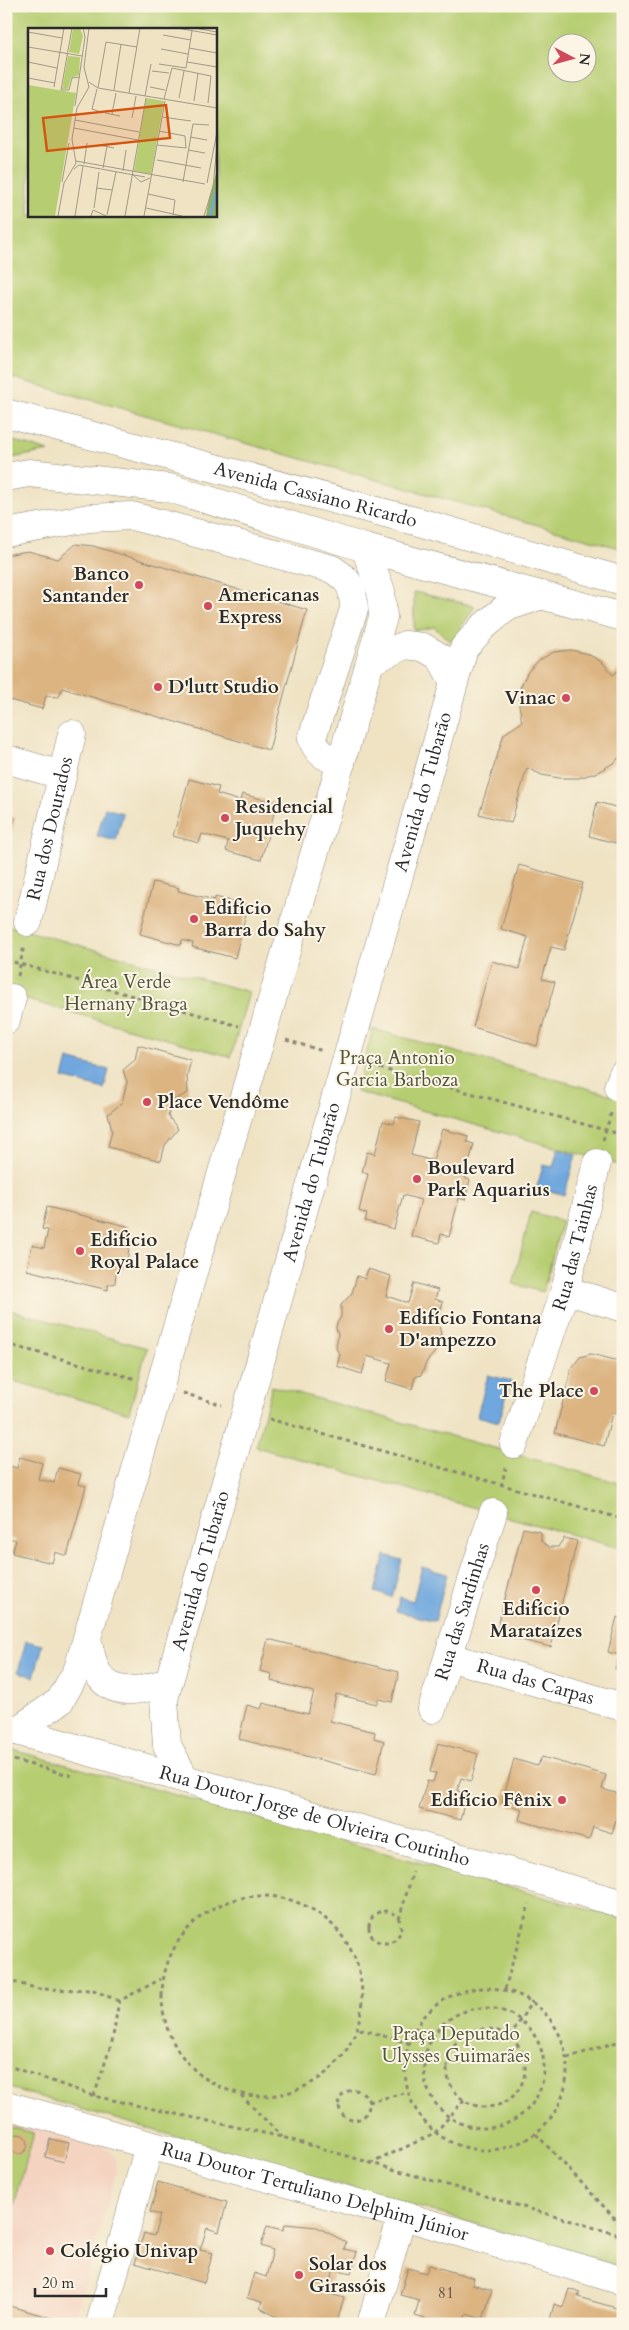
<svg xmlns="http://www.w3.org/2000/svg" width="629" height="2330" font-family="Cardo,serif">
	<rect width="100%" height="100%" fill="#fcf5e5"/>
	<filter id="ink" filterUnits="userSpaceOnUse"><feTurbulence type="fractalNoise" baseFrequency=".02" numOctaves="2"/><feDisplacementMap in="SourceGraphic" scale="10" xChannelSelector="R" yChannelSelector="G"/><feConvolveMatrix kernelMatrix="1 2 1 2 8 2 1 2 1" color-interpolation-filters="sRGB"/></filter>
	<filter id="wash" filterUnits="userSpaceOnUse"><feTurbulence type="fractalNoise" baseFrequency=".0096" numOctaves="4" result="noise"/><feDisplacementMap in="SourceGraphic" scale="20" xChannelSelector="R" yChannelSelector="G"/><feGaussianBlur stdDeviation="1.12" result="paint"/><feColorMatrix in="noise" values="0 0 0 0 0 0 0 0 0 0 0 0 0 0 0 0 0 1.4 0 .05"/><feComposite in="paint" operator="in"/></filter>
	<g filter="url(#wash)">
		<rect width="100%" height="100%" fill="#efe3c4"/>
		<!-- built -->
		<path fill="#f4d3c1" d="M6,2120L100,2145L106,2148L115,2158L116,2172L73,2324H6Z"/>
		<!-- green -->
		<path fill="#b6cd71" stroke="#707c4e" fill-rule="evenodd" d="M6,6H623V549L6,376ZM29,29H215V215H29ZM556,42H586V72H556Z
			M6,439L49,451L6,459Z
			M414,592L475,606L452,642L434,627L414,631Z
			M6,925L249,992L231,1057L6,994Z
			M373,1029L623,1098V1166L356,1092Z
			M531,1212L562,1221L543,1292L513,1284Z
			M6,1309L147,1348L129,1413L6,1379Z
			M272,1386L623,1484V1549L256,1447Z
			M6,1748L623,1919V2267L6,2087Z
			M6,2126L34,2133L6,2235Z"/>
		<!-- water -->
		<path fill="#70a7de" stroke="#4e6984" d="M105,808L123,813L116,841L97,836Z
			M68,1059L109,1070L104,1089L63,1078Z
			M558,1149L576,1155L564,1195L537,1187L543,1165L553,1167Z
			M488,1375L511,1381L499,1422L477,1416Z
			M385,1555L402,1560L392,1597L375,1592Z
			M422,1567L447,1574L435,1621L396,1611L400,1597L413,1601Z
			M26,1641L43,1645L34,1677L18,1672Z"/>
		<g id="blocks">
			<!-- building -->
			<path fill="#dcb481" d="M76,544L93,546L307,610L269,750L62,688L59,697L46,696L42,709L6,699V555L28,551L58,559Z
				M571,650L588,654L602,662L613,675L623,667V753L615,762L598,772L579,778H559L542,775L527,768L511,823L479,814L504,734L522,722L519,705L520,688L527,673L539,660L554,652Z
				M189,779L219,787L217,794L240,801L242,794L277,803L261,860L226,851L228,841L202,834L199,843L173,836Z
				M597,802L623,809V845L589,836Z
				M6,815L15,818L7,850H6Z
				M519,865L583,883L564,950L551,947L542,979L555,982L537,1046L473,1027L492,961L519,969L528,937L501,929Z
				M153,882L179,888L178,891L215,900V897L248,905L235,958L192,947L193,943L182,940L181,945L140,934Z
				M138,1045L191,1060L187,1076L188,1093L172,1101L168,1116L178,1129L165,1145L161,1161L108,1147L112,1130L108,1114L122,1103L127,1082L123,1070L135,1060Z
				M396,1117L419,1122L411,1155L433,1161L442,1129L468,1136L467,1142L474,1144L465,1178L470,1180L465,1200L459,1198L449,1237L441,1234L439,1243L411,1236L421,1200L403,1195L394,1229L365,1221L367,1214L359,1211L368,1174L362,1172L367,1152L375,1154L383,1121L394,1124Z
				M47,1207L127,1226L130,1230L123,1237L129,1247L127,1263L116,1273L115,1283L108,1285V1290L27,1270L32,1245L44,1248L48,1230L42,1229Z
				M368,1269L391,1276L386,1296L408,1303L414,1283L438,1290L435,1299L443,1302L438,1319L441,1335L434,1345L435,1352L427,1361L421,1375L415,1377L412,1389L386,1381L391,1363L367,1356L362,1374L337,1366L340,1354L336,1349L338,1334L336,1328L337,1323L341,1317V1305L352,1293L357,1276L365,1279Z
				M591,1354L623,1362V1415L612,1413L604,1446L555,1433L571,1369L580,1357Z
				M20,1457L42,1463L38,1479L54,1483L58,1468L81,1474L78,1484L86,1486L67,1556L55,1552L52,1563L12,1553L16,1540L6,1537V1474L10,1466L17,1468Z
				M523,1528L541,1532V1541L549,1547H558L564,1538L577,1541L551,1647L496,1634Z
				M617,1617L623,1619V1671L615,1669L619,1655L608,1652Z
				M268,1639L399,1672L392,1702L378,1699L377,1704L336,1694L330,1721L375,1732L374,1738L384,1741L376,1774L239,1739L247,1705L261,1709L263,1703L308,1714L314,1692L271,1681L272,1674L260,1671Z
				M438,1743L478,1754L471,1781L461,1778L457,1791L467,1793L460,1820L419,1809L427,1781L433,1782L436,1773L430,1772Z
				M542,1757L606,1775L602,1789L623,1795L612,1833L593,1827L589,1840L519,1820L522,1809L502,1803L514,1759L537,1766Z
				M8 2144a10 10 0 1 1 20 0a10 10 0 1 1-20 0Z
				M50,2139L69,2143L64,2162L45,2157Z
				M158,2182L227,2202L219,2232L207,2228L200,2250L213,2253L204,2283L135,2263L144,2233L154,2236L160,2215L150,2212Z
				M285,2224L317,2227L346,2242L344,2249L357,2252L351,2273L334,2269L327,2293L344,2298L337,2322L320,2318L318,2324L287,2322L260,2308L262,2302L247,2298L254,2273L266,2277L273,2250L261,2246L267,2226L283,2230Z
				M429,2265L474,2278L472,2284L492,2290L483,2319L466,2314L463,2324H428L429,2320L415,2316L419,2300L400,2295L408,2268L426,2273Z
				M569,2289L580,2292L578,2297L623,2310V2324H549L554,2304L563,2307Z
				M6,2305L62,2321L61,2324H6Z"/>
		</g>
	</g>
	<g filter="url(#ink)">
		<use href="#blocks" fill-opacity="0" stroke="#8d8778" stroke-width="1"/>
		<g fill="none" stroke-linecap="round" stroke-linejoin="round">
			<!-- minor casing -->
			<g stroke="#8d8778" stroke-width="29">
				<g id="minor">
					<path d="M6,533L89,518L132,516L332,569C351,581 353,587 354,609L312,738C317,754 326,757 341,763"/>
					<path d="M371,661L405,645L423,647L440,657L454,682"/>
					<path d="M6,759L61,775"/>
					<path id="s1" d="M28,922L72,734"/>
					<path d="M6,1020L12,998"/>
					<path d="M618,1087L623,1074"/>
					<path d="M565,1290L623,1308"/>
					<path id="s2" d="M514,1444L565,1290L597,1163"/>
					<path d="M87,1640C90,1650 92,1661 96,1670C111,1700 145,1690 169,1681"/>
					<path id="s3" d="M449,1657L623,1707"/>
					<path id="s4" d="M432,1709L493,1513"/>
					<path id="s5" d="M6,1728L623,1904"/>
					<path d="M16,1731L60,1701L78,1669L383,617L381,591L365,548"/>
					<path id="s6" d="M185,1779L167,1745L164,1699L464,648L483,627L507,607L542,595"/>
					<path id="s7" d="M6,2105L397,2214L623,2281"/>
					<path d="M100,2324L149,2146"/>
					<path d="M371,2324L402,2216"/>
				</g>
			</g>
			<!-- major casing -->
			<g stroke="#8d8778" stroke-width="29">
				<g id="major">
					<path id="s8" d="M6,413L419,522L623,581"/>
					<path d="M6,477L29,473L169,488L365,548L623,617"/>
				</g>
			</g>
			<!-- path -->
			<path stroke="#8d8778" stroke-width="3" stroke-dasharray="4 4" stroke-linecap="butt" d="M6,960L239,1026
				M18,976L24,945
				M286,1040L323,1051
				M372,1066L623,1135
				M603,1140L612,1110
				M6,1344L136,1379
				M183,1393L222,1405
				M269,1419L623,1519
				M501,1486L506,1468
				M6,1758L73,1776
				M162 1996a100 100 0 1 1 200 0a100 100 0 1 1-200 0Z
				M369 1927a16 16 0 1 1 32 0a16 16 0 1 1-32 0Z
				M399,1919L413,1872
				M6,1980L39,1989L93,1990L119,2001
				M405 2069a81 81 0 1 1 162 0a81 81 0 1 1-162 0Z
				M505,1989L529,1904
				M424 2068a60 60 0 1 1 120 0a60 60 0 1 1-120 0Z
				M360,2029L409,2043
				M447 2068a39 39 0 1 1 78 0a39 39 0 1 1-78 0Z
				M510,2037L532,2001
				M567,2058L623,2040
				M6,2065L94,2096L282,2137L623,2236
				M339 2105a15 15 0 1 1 30 0a15 15 0 1 1-30 0Z
				M241,2095L282,2137
				M94,2096L112,2042L119,2001L161,1979
				M369,2102L408,2092
				M536,2134L623,2227
				M370,2164L435,2133L464,2100"/>
			<!-- minor -->
			<use href="#minor" stroke="#fff" stroke-width="28"/>
			<!-- major -->
			<use href="#major" stroke="#fff" stroke-width="28"/>
		</g>
	</g>
	<!-- markers -->
	<g fill="#d1495b" stroke="#fcf5e5" stroke-width="2">
		<circle cx="139" cy="585" r="5"/>
		<circle cx="208" cy="606" r="5"/>
		<circle cx="158" cy="687" r="5"/>
		<circle cx="566" cy="698" r="5"/>
		<circle cx="225" cy="818" r="5"/>
		<circle cx="194" cy="919" r="5"/>
		<circle cx="147" cy="1102" r="5"/>
		<circle cx="417" cy="1179" r="5"/>
		<circle cx="80" cy="1251" r="5"/>
		<circle cx="389" cy="1329" r="5"/>
		<circle cx="594" cy="1391" r="5"/>
		<circle cx="536" cy="1590" r="5"/>
		<circle cx="562" cy="1800" r="5"/>
		<circle cx="50" cy="2251" r="5"/>
		<circle cx="299" cy="2275" r="5"/>
	</g>
	<g text-anchor="middle" dominant-baseline="central" stroke-width="4" stroke-linejoin="round" paint-order="stroke">
		<!-- number labels -->
		<g font-size="16" fill="#574d40">
			<text x="446" y="2293">81</text>
		</g>
		<!-- street labels -->
		<g font-size="19" fill="#2b2b2b" stroke="#fcf5e5">
			<text stroke="none"><textPath href="#s8" startOffset="320">Avenida Cassiano Ricardo</textPath></text>
			<text stroke="none"><textPath href="#s6" startOffset="1028">Avenida do Tubarão</textPath></text>
			<text stroke="none"><textPath href="#s1" startOffset="96">Rua dos Dourados</textPath></text>
			<text stroke="none"><textPath href="#s6" startOffset="622">Avenida do Tubarão</textPath></text>
			<text stroke="none"><textPath href="#s2" startOffset="206">Rua das Tainhas</textPath></text>
			<text stroke="none"><textPath href="#s6" startOffset="218">Avenida do Tubarão</textPath></text>
			<text stroke="none"><textPath href="#s4" startOffset="102">Rua das Sardinhas</textPath></text>
			<text stroke="none"><textPath href="#s3" startOffset="90">Rua das Carpas</textPath></text>
			<text stroke="none"><textPath href="#s5" startOffset="321">Rua Doutor Jorge de Olvieira Coutinho</textPath></text>
			<text stroke="none"><textPath href="#s7" startOffset="321">Rua Doutor Tertuliano Delphim Júnior</textPath></text>
		</g>
		<!-- poi labels -->
		<g font-size="19" font-weight="bold" fill="#2b2b2b" stroke="#fcf5e5" text-anchor="start">
			<text x="129" y="574" text-anchor="end">Banco<tspan x="129" dy="22">Santander</tspan></text>
			<text x="218" y="595">Americanas<tspan x="218" dy="22">Express</tspan></text>
			<text x="168" y="687">D'lutt Studio</text>
			<text x="556" y="698" text-anchor="end">Vinac</text>
			<text x="235" y="807">Residencial<tspan x="235" dy="22">Juquehy</tspan></text>
			<text x="204" y="908">Edifício<tspan x="204" dy="22">Barra do Sahy</tspan></text>
			<text x="157" y="1102">Place Vendôme</text>
			<text x="427" y="1168">Boulevard<tspan x="427" dy="22">Park Aquarius</tspan></text>
			<text x="90" y="1240">Edifício<tspan x="90" dy="22">Royal Palace</tspan></text>
			<text x="399" y="1318">Edifício Fontana<tspan x="399" dy="22">D'ampezzo</tspan></text>
			<text x="584" y="1391" text-anchor="end">The Place</text>
			<text x="536" y="1609" text-anchor="middle">Edifício<tspan x="536" dy="22">Marataízes</tspan></text>
			<text x="552" y="1800" text-anchor="end">Edifício Fênix</text>
			<text x="60" y="2251">Colégio Univap</text>
			<text x="309" y="2264">Solar dos<tspan x="309" dy="22">Girassóis</tspan></text>
		</g>
		<!-- park labels -->
		<g font-size="19" fill="#4e543c" stroke="#fcf5e5">
			<text x="126" y="982">Área Verde<tspan x="126" dy="22">Hernany Braga</tspan></text>
			<text x="397" y="1058">Praça Antonio<tspan x="397" dy="22">Garcia Barboza</tspan></text>
			<text x="456" y="2034">Praça Deputado<tspan x="456" dy="22">Ulysses Guimarães</tspan></text>
		</g>
	</g>
	<!-- overview -->
	<g transform="translate(28 28)">
		<rect width="189" height="189" fill="#efe3c4"/>
		<path d="M45,0H52L55,8L51,26L41,24ZM40,28L52,29L51,47L43,50L40,61H34ZM0,57L48,65L27,188H0ZM118,70L136,73L123,146L106,143Z" fill="#b6cd71"/>
		<path d="M189,142V188H178L181,170Z" fill="#90b063"/>
		<path fill="none" stroke="#70a7de" stroke-width="2.5" d="M182,188L189,161"/>
		<path fill="none" stroke="#a19987" stroke-width="1" d="M44,0L33,62H41L44,50L52,49M149,0L189,7M166,0L189,4M0,4L34,10M135,7L163,12M0,19L54,28M161,20L189,25M133,21L160,26M0,34L29,40M159,34L189,39M131,36L158,40L164,3M124,43L141,45M0,50L27,55M61,54L70,60L189,80M26,59L36,0M122,59L137,62M70,60L78,14L109,19M69,61L64,81L73,84M86,62L93,16M101,65L112,0M117,68L123,36M151,70L156,43M136,71L144,40L183,48L180,75M166,73L170,45M47,78L57,9L55,0M77,85L92,88M84,86L88,65M134,89L163,93M104,90L108,68M47,92L111,104M46,100L110,112M162,109L179,112M71,117L86,120M129,117L158,120L157,108L131,103M160,122L177,125M129,132L173,140M48,133L177,156M56,136L59,115M75,140L79,118M46,141L51,137L117,149M95,143L98,122M105,147L113,154L122,150M34,154L41,115M155,154L165,96L181,97M179,155L189,104M68,160L84,162M120,166L147,172L145,187M66,180L71,144M118,180L154,188M79,187L88,144M30,188L36,155L48,135L44,111L49,80L61,59L56,39L61,0M47,188L55,138M63,188L65,182L78,188M97,188L118,70M116,188L137,73M176,188L185,159L189,117"/>
		<path fill="#d5540f" fill-opacity="0.15" stroke="#d5540f" stroke-width="2.5" d="M138,77L142,110L19,123L15,90Z"/>
		<rect width="189" height="189" fill="none" stroke="#2b2b2b" stroke-width="2.5"/>
	</g>
	<!-- margin -->
	<rect width="629" height="2330" fill="none" stroke="#fcf5e5" stroke-width="25"/>
	<!-- north arrow -->
	<g transform="translate(572 58) rotate(96)"><circle r="24" fill="#fcf5e5" stroke="#a8a49b"/>
	<path d="M0-4L9 19L0 12L-9 19Z" fill="#d1495b"/>
	<text y="-8" font-size="14" font-weight="bold" text-anchor="middle" fill="#2b2b2b">N</text>
	</g>
	<!-- scale -->
	<path d="M35 2288v8h71v-8" fill="none" stroke="#2b2b2b" stroke-width="2.5"/>
	<text x="42" y="2288" font-size="15" fill="#2b2b2b" stroke="#fcf5e5" stroke-width="4" paint-order="stroke">20 m</text>
</svg>
